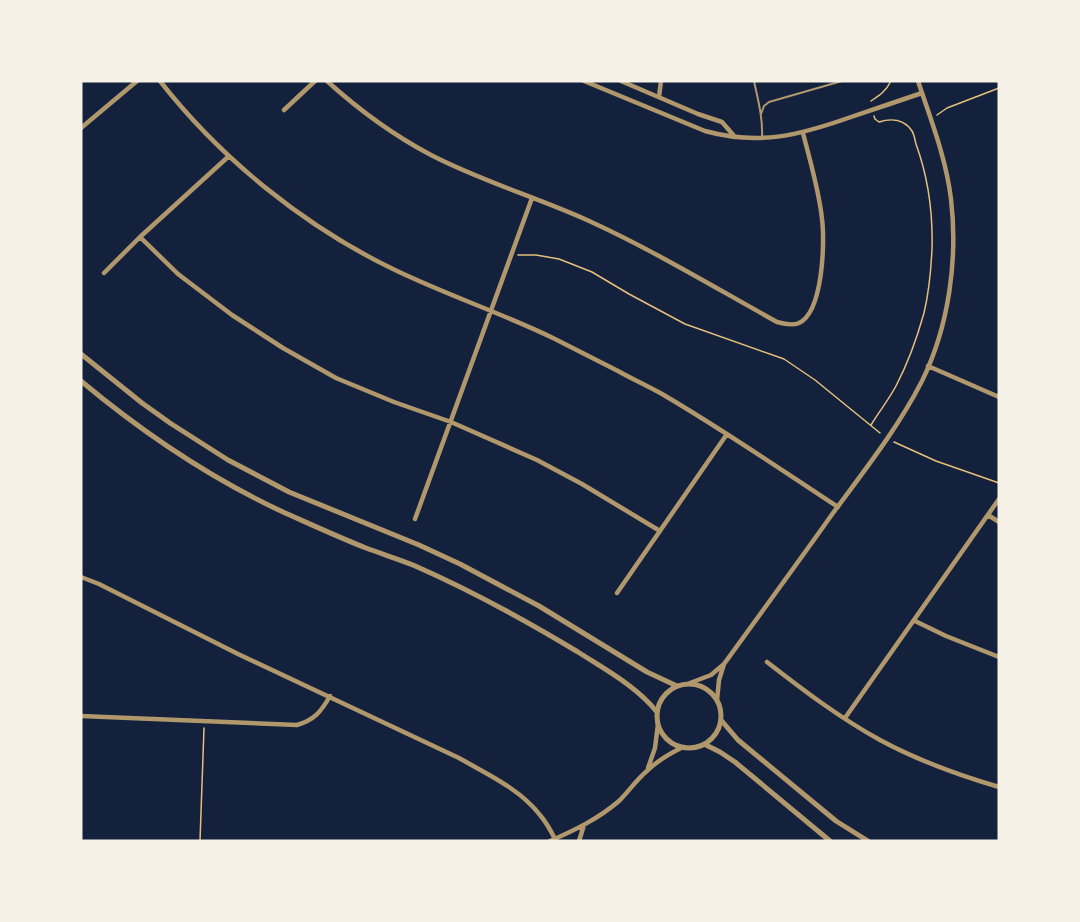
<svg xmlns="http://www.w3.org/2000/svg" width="1080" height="922" font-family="Lora,serif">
	<rect width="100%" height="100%" fill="#14213d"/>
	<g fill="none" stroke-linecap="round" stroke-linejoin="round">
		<!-- path -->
		<path stroke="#e5c07b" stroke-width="1.5" d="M871,101C880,95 886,91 891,81
			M937,115L947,108L999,88
			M518,255H536L559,259L592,272L629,294L685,324L784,359L815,380L880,433
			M871,425C879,412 889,399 896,386C908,363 917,338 924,313C929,292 931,270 932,249C933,214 928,177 916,144C915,140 914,134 912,131C904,119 891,118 879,122L875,119L874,116
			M894,442L936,461L999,483
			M200,841L204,728"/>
		<!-- service -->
		<path stroke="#b1986c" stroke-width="2" d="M754,81C758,100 763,118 762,137
			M761,114L764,106L769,102L842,81"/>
		<!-- minor -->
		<path stroke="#b1986c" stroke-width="4.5" d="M160,81C221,159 305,227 395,270C447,295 501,313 553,338C575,349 596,360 618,371C632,379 648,386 662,394C722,429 780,469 838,507
			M327,81C359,110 393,135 431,155C481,181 536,197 587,220C653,250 714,287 777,322C784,324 792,326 799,323C823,312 825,242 822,219C819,190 810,161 803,133
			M584,81L705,131C760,146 800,135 851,117C875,109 898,101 922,93
			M621,81L698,114L722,122L735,137
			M659,97L661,81
			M284,110L315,81
			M81,128L137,81
			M140,237L178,274L232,315L283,348L336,378L394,402L451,422L537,460L582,484L660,531
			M104,273L140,237L229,156
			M928,366L999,397
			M988,515L999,522
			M415,519L532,198
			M81,577L99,584L238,654L459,758C487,774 520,789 540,815C546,822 551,831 555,839
			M617,593L727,434
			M915,621L946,636L999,657
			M767,662C803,690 840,718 880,740C917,760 958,775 999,787
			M690,683L711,675L724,664C760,614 797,564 833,513C864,471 898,428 922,381C949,326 958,259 951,199C946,158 931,120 918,81
			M717,700L719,680L724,664
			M81,716L297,725C314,720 321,712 330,696
			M845,718L999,499
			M648,768L655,748L658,724
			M550,841C575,830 598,819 619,801C629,791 637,779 648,770C658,760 671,753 683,747
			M579,841L584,825"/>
		<!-- tertiary -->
		<path stroke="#b1986c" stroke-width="5" d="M81,354L142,403L170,423L228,460L289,492L419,545L460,564L539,606L647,672L677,686
			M81,381C142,432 210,478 283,512C310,524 338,537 366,548C382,554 398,559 413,565C470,590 525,620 578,652C606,670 636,686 657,712
			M657 716a32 32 0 1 1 64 0a32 32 0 1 1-64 0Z
			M721,720L738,740L836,821L868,841
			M704,744L720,752L735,762L830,841"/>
	</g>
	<!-- border -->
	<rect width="1080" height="922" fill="none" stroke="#f6f1e7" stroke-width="165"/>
</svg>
